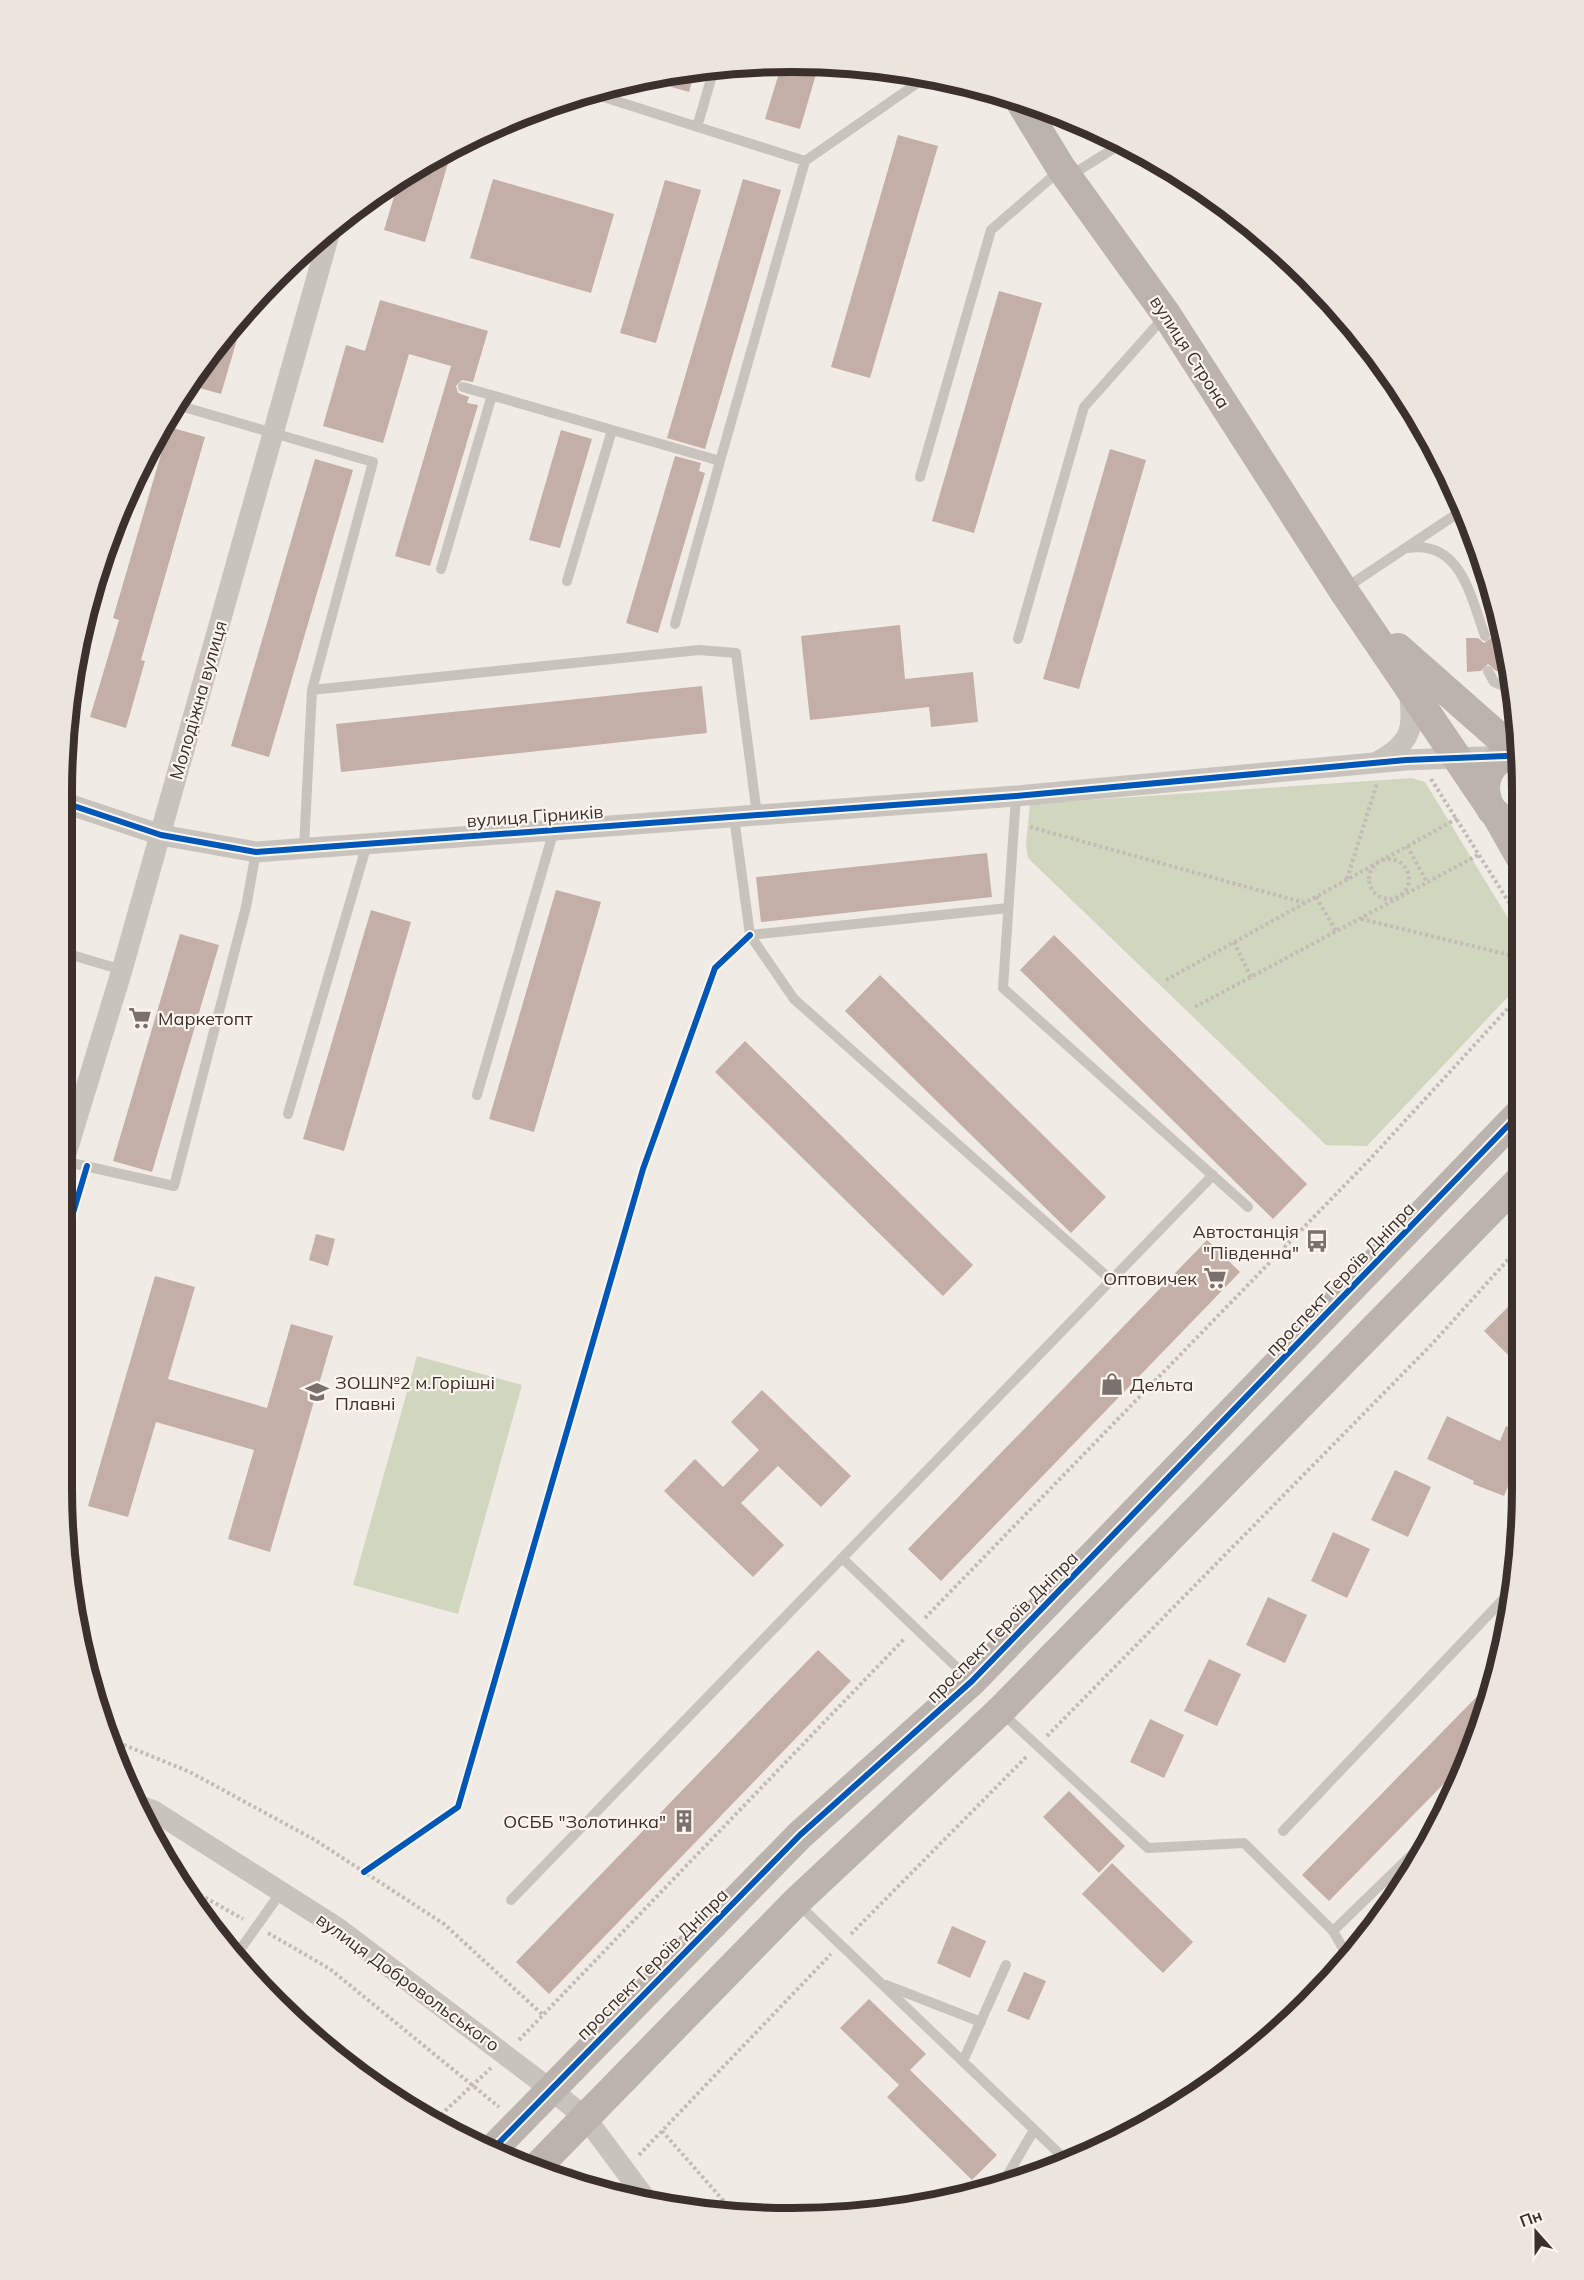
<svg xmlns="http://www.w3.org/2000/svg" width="1584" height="2280" font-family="Mulish,sans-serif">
	<rect width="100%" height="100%" fill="#f0ebe5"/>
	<!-- green -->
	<path fill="#d1d6bf" d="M1412,778L1425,782L1522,941V982L1367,1146L1326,1145L1028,858L1026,844L1030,804Z
		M417,1356L522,1385L458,1614L353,1585Z"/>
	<!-- building -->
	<path fill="#c3afa7" d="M792,62L819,64L800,129L765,119L782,63Z
		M695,71L689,92L640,78L650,75Z
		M898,135L938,146L870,378L831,367Z
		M435,159L448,163L425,242L384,230L400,177Z
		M493,179L614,214L591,293L470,258Z
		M743,179L781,190L705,449L667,438Z
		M665,180L701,190L656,343L620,333Z
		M999,291L1042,303L974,533L932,521Z
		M380,300L488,331L473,382L462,380L456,386L458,393L469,397L467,403L478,405L430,566L395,556L451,366L409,354L383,443L323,426L346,345L365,351Z
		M246,309L221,394L189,385L212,348Z
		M169,427L205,437L141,660L145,661L126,728L90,717L119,620L113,618Z
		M561,430L592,439L560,548L529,540Z
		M1110,449L1146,460L1079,689L1043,679Z
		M675,456L701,463L699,471L705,473L658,633L626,623Z
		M315,459L353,470L269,757L231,746Z
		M900,625L905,679L973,672L978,722L931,727L929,707L810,720L801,636Z
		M1492,637H1504L1511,670L1496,671L1488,664L1481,671L1467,672L1466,638H1478L1484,643Z
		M702,686L707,733L341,772L336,724Z
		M987,853L992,897L761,922L756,877Z
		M556,890L601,902L534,1132L489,1119Z
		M371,910L411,922L344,1151L303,1139Z
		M180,934L219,945L152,1172L113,1161Z
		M1054,935L1307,1184L1273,1219L1020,970Z
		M880,975L1106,1197L1071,1233L845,1011Z
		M745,1041L973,1265L943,1296L715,1072Z
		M316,1234L335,1239L328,1266L309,1260Z
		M1207,1240L1240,1272L941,1581L908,1549Z
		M155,1276L195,1287L168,1379L267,1408L291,1324L333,1336L270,1552L228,1539L254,1450L156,1422L128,1517L88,1506Z
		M1508,1307L1522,1321V1343L1509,1356L1484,1331Z
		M762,1390L851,1476L821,1507L778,1466L741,1503L784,1545L753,1577L664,1491L695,1459L723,1487L759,1450L731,1422Z
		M1447,1416L1500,1441L1506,1426L1522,1433V1453L1504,1496L1473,1484L1474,1481L1427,1459Z
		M1395,1470L1431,1487L1408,1537L1371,1520Z
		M1333,1532L1370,1549L1347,1598L1311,1581Z
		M1268,1597L1307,1615L1285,1663L1246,1645Z
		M818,1650L851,1681L549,1994L516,1962Z
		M1209,1659L1241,1674L1217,1726L1184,1711Z
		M1494,1679L1470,1757L1329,1901L1302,1875Z
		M1150,1719L1184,1735L1164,1778L1130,1762Z
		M1069,1791L1125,1846L1099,1873L1043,1817Z
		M1112,1863L1193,1942L1163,1973L1082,1894Z
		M952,1926L986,1941L970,1978L937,1963Z
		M1024,1972L1046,1981L1029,2020L1007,2011Z
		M869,1999L926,2054L910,2070L997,2155L972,2180L887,2097L899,2085L840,2028Z"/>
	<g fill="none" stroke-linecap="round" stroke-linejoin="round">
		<!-- path -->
		<path stroke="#c2bbb6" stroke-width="4" stroke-dasharray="3 3" stroke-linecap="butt" d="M1431,779L1522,923
			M1030,827L1305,903
			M1407,846L1427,882
			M1369 879a20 20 0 1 1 40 0a20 20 0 1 1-40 0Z
			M1347,879L1377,783
			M1316,897L1336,931
			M1361,919L1522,958
			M1234,942L1251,977
			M1166,980L1458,818
			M1195,1007L1480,854
			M62,1221L72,1184
			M925,1618L1372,1157L1522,993
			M1047,1736L1433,1343L1522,1244
			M107,1738L190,1772L315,1840L444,1924L543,2015
			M179,1883L243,1919
			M268,1933L330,1969L499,2107
			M851,1934L1027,1756
			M519,2040L905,1638
			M432,2123L491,2068
			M662,2131L736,2215
			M639,2155L831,1954
			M570,2169L576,2180"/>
		<!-- lane -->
		<path stroke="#c9c3be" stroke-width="10" d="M591,93L805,161L929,75
			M697,127L714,69
			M1068,177L1121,144
			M463,387L720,461L805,161
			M177,405L373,462L312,690
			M920,477L991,230L1059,171
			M1409,548C1461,540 1471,598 1485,636
			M441,569L492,395
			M567,581L612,430
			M1344,589L1461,511
			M675,624L720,461
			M1018,639L1084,407L1164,317
			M1488,671L1494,682L1512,690
			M1016,796L1003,988L1248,1207
			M734,817L750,935L794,999L1111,1280
			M304,848L312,690L699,650L736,653L757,815
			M750,935L1008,908
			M62,952L122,970
			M477,1095L554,830
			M288,1114L367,844
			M63,1161L174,1186L246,907L256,852
			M842,1558L970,1680
			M1002,1713L1148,1848L1244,1843L1333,1931L1348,1957
			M1283,1831L1513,1589
			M511,1900L1213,1175
			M798,1904L1066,2160
			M1333,1931L1430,1837
			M237,1954L281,1892
			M886,1985L981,2022
			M963,2061L1006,1965
			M1004,2181L1034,2130"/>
		<!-- street -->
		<path stroke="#c9c3be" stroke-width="21" d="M1379,761C1413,742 1414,727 1409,690
			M62,802L161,835L256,852L1016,796L1406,760L1506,756
			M62,1167L122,970L330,231
			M137,1805L154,1811L338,1928L550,2089L585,2117L646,2199"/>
		<!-- secondary -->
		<path stroke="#bab3ae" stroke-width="30" d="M1020,101L1061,168L1166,314L1343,590L1489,805
			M1398,648L1517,753
			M1519,753C1469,758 1478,828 1522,822
			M1496,814L1522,860
			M490,2152L800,1835L972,1681L1522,1111
			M535,2169L796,1902L1000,1711L1522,1178"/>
		<!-- cycleway casing -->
		<g stroke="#fbf5ee" stroke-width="10">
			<path id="cycleway" d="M62,802L161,835L256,852L1016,796L1406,760L1506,756
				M62,1250L87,1166
				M364,1872L458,1807L643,1169L715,968L750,935
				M490,2152L800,1835L972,1681L1522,1111"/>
		</g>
		<!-- cycleway -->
		<use href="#cycleway" stroke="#0057b8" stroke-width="6"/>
	</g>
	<!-- icons -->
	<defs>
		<g id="supermarket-bare" transform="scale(1.8)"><path d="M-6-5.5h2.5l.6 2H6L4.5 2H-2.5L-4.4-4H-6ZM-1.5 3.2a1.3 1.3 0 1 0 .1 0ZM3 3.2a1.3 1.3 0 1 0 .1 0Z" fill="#7a716c" stroke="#fbf5ee" stroke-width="2.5" paint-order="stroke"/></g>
		<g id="bus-bare" transform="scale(1.8)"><path d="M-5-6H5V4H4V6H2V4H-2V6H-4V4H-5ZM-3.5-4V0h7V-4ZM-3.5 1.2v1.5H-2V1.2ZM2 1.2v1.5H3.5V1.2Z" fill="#7a716c" stroke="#fbf5ee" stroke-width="2.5" paint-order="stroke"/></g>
		<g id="shop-bare" transform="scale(1.8)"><path d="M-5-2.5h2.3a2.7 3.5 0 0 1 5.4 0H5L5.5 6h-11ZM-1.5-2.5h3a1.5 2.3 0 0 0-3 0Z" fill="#7a716c" stroke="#fbf5ee" stroke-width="2.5" paint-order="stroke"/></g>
		<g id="school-bare" transform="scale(1.8)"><path d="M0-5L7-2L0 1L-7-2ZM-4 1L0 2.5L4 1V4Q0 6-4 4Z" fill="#7a716c" stroke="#fbf5ee" stroke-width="2.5" paint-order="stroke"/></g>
		<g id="building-bare" transform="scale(1.8)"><path d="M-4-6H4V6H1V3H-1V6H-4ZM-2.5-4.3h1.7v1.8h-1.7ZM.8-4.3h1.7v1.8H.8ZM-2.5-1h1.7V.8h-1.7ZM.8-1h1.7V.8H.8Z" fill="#7a716c" stroke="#fbf5ee" stroke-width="2.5" paint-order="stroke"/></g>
	</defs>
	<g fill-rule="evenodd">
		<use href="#supermarket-bare" x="140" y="1018"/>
		<use href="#bus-bare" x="1317" y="1241"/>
		<use href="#supermarket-bare" x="1215" y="1278"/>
		<use href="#shop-bare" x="1112" y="1384"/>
		<use href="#school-bare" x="317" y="1392"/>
		<use href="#building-bare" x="684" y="1821"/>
	</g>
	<g text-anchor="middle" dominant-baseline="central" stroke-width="4.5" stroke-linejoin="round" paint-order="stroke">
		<!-- street labels -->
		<g font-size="18" fill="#3b302b" stroke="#fbf5ee">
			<text transform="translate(1190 352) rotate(57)">вулиця Строна</text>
			<text transform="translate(198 700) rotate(-74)">Молодіжна вулиця</text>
			<text transform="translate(535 816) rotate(-4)">вулиця Гірників</text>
			<text transform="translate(1340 1279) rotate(-46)">проспект Героїв Дніпра</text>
			<text transform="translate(1002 1627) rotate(-45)">проспект Героїв Дніпра</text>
			<text transform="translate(652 1964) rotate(-45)">проспект Героїв Дніпра</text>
			<text transform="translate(408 1982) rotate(36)">вулиця Добровольського</text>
		</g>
		<!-- poi labels -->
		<g font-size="18" fill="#3b302b" stroke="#fbf5ee" text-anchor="start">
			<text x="158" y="1018">Маркетопт</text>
			<text x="1299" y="1231" text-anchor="end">Автостанція<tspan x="1299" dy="21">"Південна"</tspan></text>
			<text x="1197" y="1278" text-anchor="end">Оптовичек</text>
			<text x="335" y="1382">ЗОШ№2 м.Горішні<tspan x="335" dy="21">Плавні</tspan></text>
			<text x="1130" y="1384">Дельта</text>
			<text x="666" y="1821" text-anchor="end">ОСББ "Золотинка"</text>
		</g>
	</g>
	<!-- crop -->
	<path d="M0 0H1584V2280H0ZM792 72H792A720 720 0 0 1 1512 792V1488A720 720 0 0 1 792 2208H792A720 720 0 0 1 72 1488V792A720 720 0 0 1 792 72Z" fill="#ece5de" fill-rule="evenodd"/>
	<path fill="none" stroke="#3b302b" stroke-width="8" d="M792 72H792A720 720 0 0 1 1512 792V1488A720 720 0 0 1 792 2208H792A720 720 0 0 1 72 1488V792A720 720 0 0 1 792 72Z"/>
	<!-- north arrow -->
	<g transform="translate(1536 2232) rotate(339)" stroke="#fbf5ee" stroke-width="4.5" paint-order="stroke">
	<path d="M0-4.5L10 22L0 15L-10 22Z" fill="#3b302b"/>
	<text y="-9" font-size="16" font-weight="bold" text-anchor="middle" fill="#3b302b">Пн</text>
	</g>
</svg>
